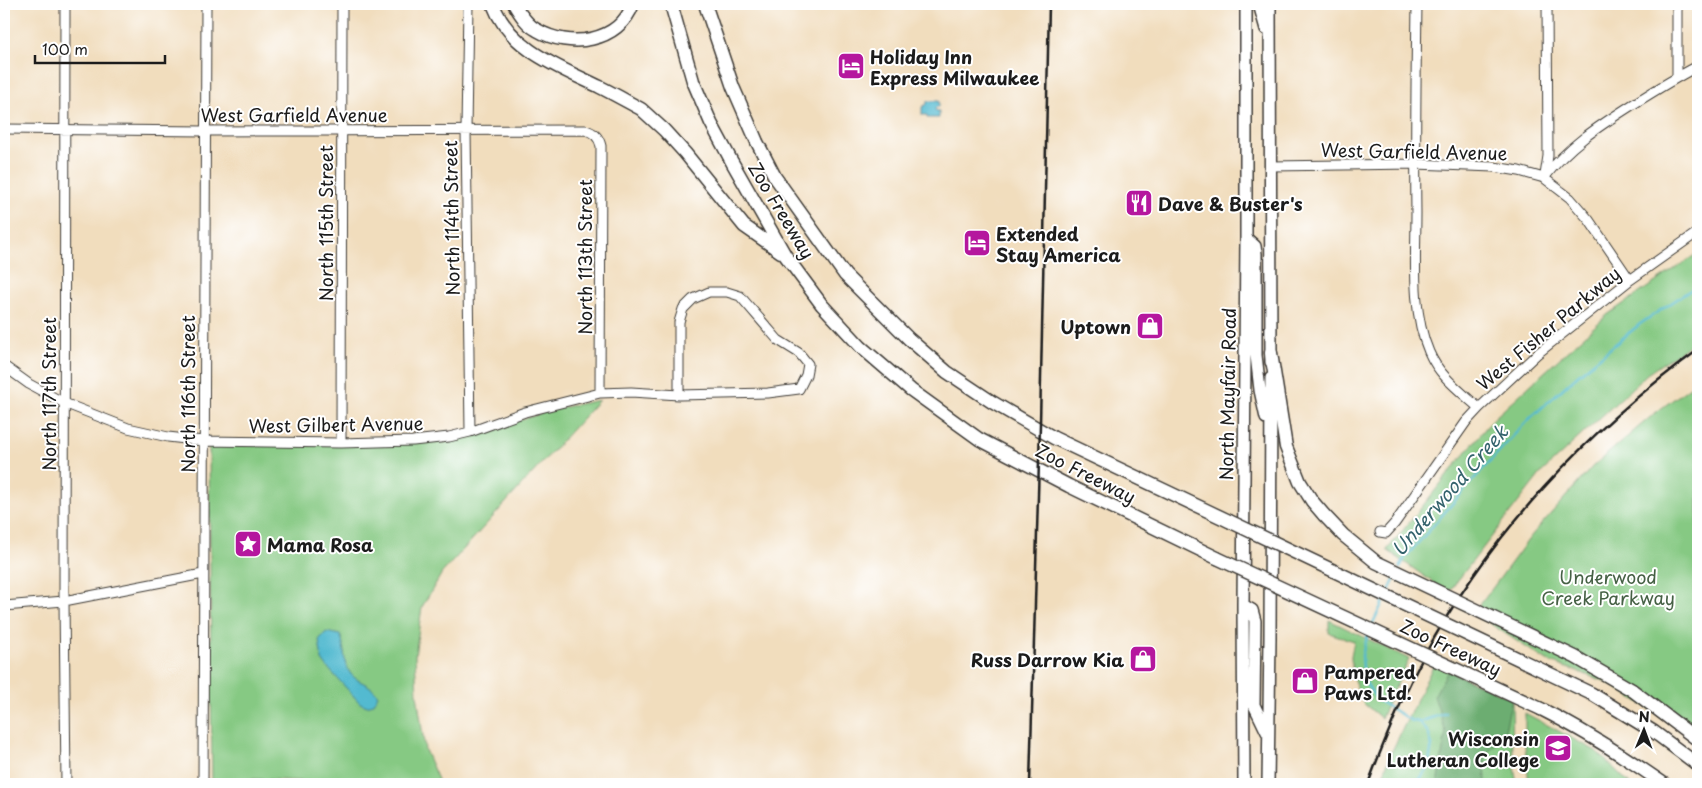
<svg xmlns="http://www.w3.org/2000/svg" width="1702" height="788" font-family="'Playpen Sans',sans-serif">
	<rect width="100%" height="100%" fill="#fff"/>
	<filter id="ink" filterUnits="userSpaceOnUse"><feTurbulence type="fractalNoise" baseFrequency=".02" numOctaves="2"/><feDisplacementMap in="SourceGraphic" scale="10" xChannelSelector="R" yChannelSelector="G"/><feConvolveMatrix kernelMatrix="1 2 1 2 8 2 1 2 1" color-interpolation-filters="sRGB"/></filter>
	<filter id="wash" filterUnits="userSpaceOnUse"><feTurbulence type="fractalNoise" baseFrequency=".0096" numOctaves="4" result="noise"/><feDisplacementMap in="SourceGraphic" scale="20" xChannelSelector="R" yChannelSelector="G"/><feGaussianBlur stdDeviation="1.12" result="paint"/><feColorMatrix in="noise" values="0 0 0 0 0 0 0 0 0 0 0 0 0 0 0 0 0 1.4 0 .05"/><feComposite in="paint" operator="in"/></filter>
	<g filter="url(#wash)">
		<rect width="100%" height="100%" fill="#f1ddbd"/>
		<!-- green -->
		<path fill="#86c983" stroke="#517250" d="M1698,253V339L1647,374L1542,472L1448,593L1387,550L1492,420L1607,315Z
			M1698,381V739L1607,682L1547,661L1474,613L1531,536L1593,466L1655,413Z
			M599,400L442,573L422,607L415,656L417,694L425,750L440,784H370L255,779L212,781L209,445L465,438L555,409Z
			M1329,620L1409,659L1381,718L1363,703L1352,675L1351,656L1354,641L1329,633Z
			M1434,664L1512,699L1513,761L1517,784H1380L1391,753Z
			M1525,713L1596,751L1630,784H1529L1525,746Z"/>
		<!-- forest -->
		<path fill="#6cad71" stroke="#446446" d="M1448,671L1512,699L1504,735L1485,756L1486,784H1437L1446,732L1434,696Z"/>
		<!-- water -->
		<path fill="#52bad0" stroke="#376b76" d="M927,101H939V107H936L935,110L939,111V118H927V115H922V107L927,104Z
			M326,632L340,635C346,646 342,662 350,673C357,683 371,683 378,695L373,704L367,706L360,703L327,667L322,660L319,640Z"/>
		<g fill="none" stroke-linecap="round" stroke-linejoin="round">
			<!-- stream -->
			<path stroke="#52bad0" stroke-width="2.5" d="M1400,568L1404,559L1472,481L1527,421L1580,373L1640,324L1698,285
				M1388,593L1396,576
				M1371,627L1384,600
				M1368,634L1362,655L1364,680L1377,700L1412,721L1419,722L1428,732L1432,745L1428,768L1416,784
				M1419,722L1446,713"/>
		</g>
	</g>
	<g filter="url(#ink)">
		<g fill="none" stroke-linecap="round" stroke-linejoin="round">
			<!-- minor casing -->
			<g stroke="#3c3934" stroke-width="11">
				<path id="minor" d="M65,4L64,601L66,784
					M468,4L466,130L470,432
					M1417,4C1416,73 1415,143 1416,213C1416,257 1411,311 1429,352C1439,376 1460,391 1479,408
					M1677,77V4
					M4,129L205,131L585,130C594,132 599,137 601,146L600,393
					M1271,166L1415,164L1494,167L1519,171L1544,178L1570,198L1589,220L1630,280
					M1545,175L1548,156L1547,4
					M1544,178C1568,146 1599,126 1632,105C1654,91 1675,78 1698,66
					M4,366L29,384L64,403L128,428L168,437L203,441L341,443L413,441L449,437L470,432L525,412L600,393L631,392L679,395L768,393L799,389L806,375L808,364L799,353L778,340L740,296L727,292H709L693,299L683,309L679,322V395
					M341,443L342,4
					M1380,532L1386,533L1395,523L1466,422L1479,408L1537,354L1630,280L1698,232
					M4,606L64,601L203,574
					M203,784L206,4"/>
			</g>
			<!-- major casing -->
			<g stroke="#3c3934" stroke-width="14">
				<path id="major" d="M1259,4L1266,29
					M1270,4L1271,362
					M1246,238L1255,246L1256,254V355L1260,390L1266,418
					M1243,605L1252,610L1255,621L1254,705L1267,732
					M1244,784L1243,605L1246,238V4
					M1268,784L1270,638L1271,378"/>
			</g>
			<!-- highway casing -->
			<g stroke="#3c3934" stroke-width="15">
				<path id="highway" d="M493,4C510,50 559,67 600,87C614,94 628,102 641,109L664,130L685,153L744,226L781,252
					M514,4C520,14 527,25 537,30C569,49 619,43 633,4
					M671,4L693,81L711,123L732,162L785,255L822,305L861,347L911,390L979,439L1069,486L1217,558
					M705,4L733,87L757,142L775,177L845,275L909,339L947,372L992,402L1054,438L1229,521
					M1271,353L1286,447L1300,482L1312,501L1324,515
					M1632,690L1698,740
					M1592,694L1654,732L1698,765
					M1541,709C1585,731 1624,756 1664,784"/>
			</g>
			<!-- minor -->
			<use href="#minor" stroke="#fff" stroke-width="9"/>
			<!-- major -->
			<use href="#major" stroke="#fff" stroke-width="11"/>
			<!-- highway -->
			<use href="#highway" stroke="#fff" stroke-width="12"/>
			<!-- rail -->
			<path stroke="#1c1c1c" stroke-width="2.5" d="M1030,784L1040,424L1049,4
				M1368,784C1384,741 1402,697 1424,656C1490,534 1586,431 1698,350"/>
			<!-- highway-bridge casing -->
			<g stroke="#3c3934" stroke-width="15" stroke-linecap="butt">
				<path id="highway-bridge" d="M1324,515L1343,535L1376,562L1575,657L1632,690
					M1229,521L1592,694
					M1217,558L1541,709"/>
			</g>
			<!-- highway-bridge -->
			<use href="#highway-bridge" stroke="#fff" stroke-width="12"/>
		</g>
	</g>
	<!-- icons -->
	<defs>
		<g id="hotel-square" transform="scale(1.4375)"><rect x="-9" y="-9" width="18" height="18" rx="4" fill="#b5179e" stroke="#fff"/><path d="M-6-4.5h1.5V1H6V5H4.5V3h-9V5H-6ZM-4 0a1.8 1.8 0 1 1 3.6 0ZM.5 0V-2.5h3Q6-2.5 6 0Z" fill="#fff"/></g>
		<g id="restaurant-square" transform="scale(1.4375)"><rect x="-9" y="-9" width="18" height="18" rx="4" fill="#b5179e" stroke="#fff"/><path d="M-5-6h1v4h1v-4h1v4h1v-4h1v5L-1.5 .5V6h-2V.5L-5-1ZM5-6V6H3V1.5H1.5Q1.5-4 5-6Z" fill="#fff"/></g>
		<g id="shop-square" transform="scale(1.4375)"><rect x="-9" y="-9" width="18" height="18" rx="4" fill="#b5179e" stroke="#fff"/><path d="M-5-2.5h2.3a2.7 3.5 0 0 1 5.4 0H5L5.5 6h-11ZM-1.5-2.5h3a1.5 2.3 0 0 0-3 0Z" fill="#fff"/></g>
		<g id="sight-square" transform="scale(1.4375)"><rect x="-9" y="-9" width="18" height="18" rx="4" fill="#b5179e" stroke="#fff"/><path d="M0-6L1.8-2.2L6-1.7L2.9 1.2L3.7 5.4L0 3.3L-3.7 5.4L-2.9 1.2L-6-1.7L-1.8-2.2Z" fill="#fff"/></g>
		<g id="university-square" transform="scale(1.4375)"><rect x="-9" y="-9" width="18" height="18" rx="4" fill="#b5179e" stroke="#fff"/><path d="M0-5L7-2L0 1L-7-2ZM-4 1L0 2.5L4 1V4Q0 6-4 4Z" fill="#fff"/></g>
	</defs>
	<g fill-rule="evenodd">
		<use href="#hotel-square" x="851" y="66"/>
		<use href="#restaurant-square" x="1139" y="203"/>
		<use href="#hotel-square" x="977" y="243"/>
		<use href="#shop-square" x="1150" y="326"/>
		<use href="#sight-square" x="248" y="544"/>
		<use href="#shop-square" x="1143" y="659"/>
		<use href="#shop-square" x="1305" y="681"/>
		<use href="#university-square" x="1558" y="748"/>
	</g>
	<g text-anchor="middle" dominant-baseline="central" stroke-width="4" stroke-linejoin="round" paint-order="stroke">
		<!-- poi labels -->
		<g font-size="18" font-weight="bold" fill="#1c1c1c" stroke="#fff" text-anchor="start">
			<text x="870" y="56">Holiday Inn<tspan x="870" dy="21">Express Milwaukee</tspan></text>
			<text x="1158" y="203">Dave &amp; Buster's</text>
			<text x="996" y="233">Extended<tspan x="996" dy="21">Stay America</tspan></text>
			<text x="1131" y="326" text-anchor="end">Uptown</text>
			<text x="267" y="544">Mama Rosa</text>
			<text x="1124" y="659" text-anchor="end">Russ Darrow Kia</text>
			<text x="1324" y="671">Pampered<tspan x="1324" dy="21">Paws Ltd.</tspan></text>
			<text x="1539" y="738" text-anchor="end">Wisconsin<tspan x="1539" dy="21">Lutheran College</tspan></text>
		</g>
		<!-- street labels -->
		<g font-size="18" fill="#1c1c1c" stroke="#fff">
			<text x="294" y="114">West Garfield Avenue</text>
			<text transform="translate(1414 151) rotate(1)">West Garfield Avenue</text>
			<text transform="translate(782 210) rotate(59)">Zoo Freeway</text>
			<text transform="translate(451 218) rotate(-91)">North 114th Street</text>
			<text transform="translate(325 223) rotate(-90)">North 115th Street</text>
			<text transform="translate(584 257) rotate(-90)">North 113th Street</text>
			<text transform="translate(1548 328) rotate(-40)">West Fisher Parkway</text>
			<text transform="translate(48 394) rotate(-90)">North 117th Street</text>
			<text transform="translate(187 394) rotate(-90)">North 116th Street</text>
			<text transform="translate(1227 394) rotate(-89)">North Mayfair Road</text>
			<text transform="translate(336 424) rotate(-1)">West Gilbert Avenue</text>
			<text transform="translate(1086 473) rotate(27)">Zoo Freeway</text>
			<text transform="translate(1451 647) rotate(25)">Zoo Freeway</text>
		</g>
		<!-- park labels -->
		<g font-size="18" fill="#466145" stroke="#fff">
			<text x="1608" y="576">Underwood<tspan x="1608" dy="21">Creek Parkway</tspan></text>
		</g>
		<!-- water labels -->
		<g font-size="19" font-style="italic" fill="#34636d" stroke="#fff">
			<text transform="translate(1449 490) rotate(-49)">Underwood Creek</text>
		</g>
	</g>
	<!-- margin -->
	<rect width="1702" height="788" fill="none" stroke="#fff" stroke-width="20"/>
	<!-- north arrow -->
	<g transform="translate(1644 730) rotate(1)" stroke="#ffffff" stroke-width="4" paint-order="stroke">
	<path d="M0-4L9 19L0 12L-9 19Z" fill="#1c1c1c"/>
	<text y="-8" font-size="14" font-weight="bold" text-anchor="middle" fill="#1c1c1c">N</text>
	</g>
	<!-- scale -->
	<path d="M35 55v8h130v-8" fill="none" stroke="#1c1c1c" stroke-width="2.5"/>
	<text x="42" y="55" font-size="15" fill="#1c1c1c" stroke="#ffffff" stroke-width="4" paint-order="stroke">100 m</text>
</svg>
